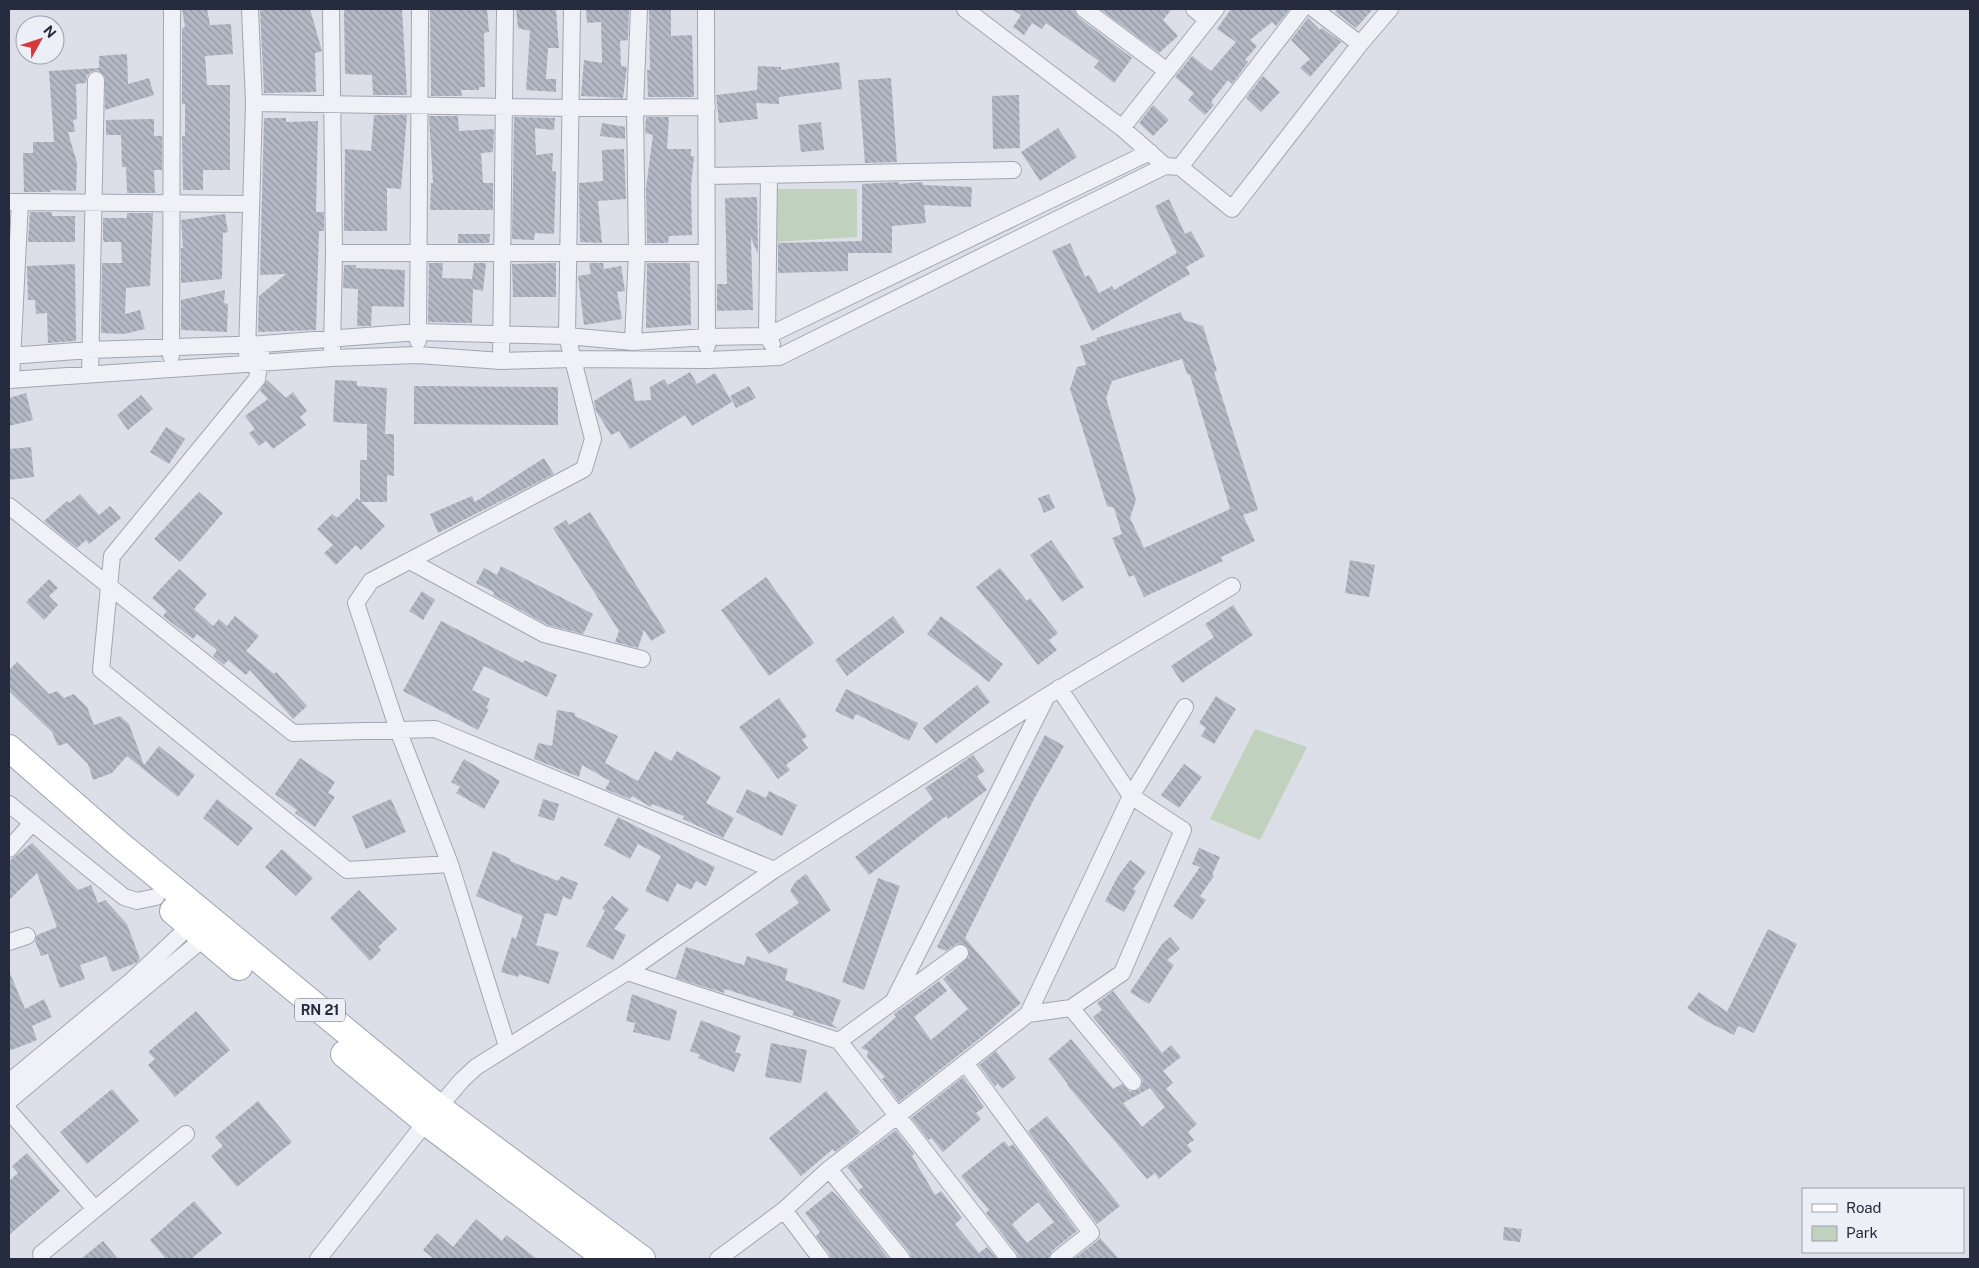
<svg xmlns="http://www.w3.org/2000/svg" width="1979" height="1268" font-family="'Public Sans',sans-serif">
	<defs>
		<pattern id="building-back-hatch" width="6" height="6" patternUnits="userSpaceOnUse" patternTransform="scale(1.25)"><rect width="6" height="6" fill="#b3b8c5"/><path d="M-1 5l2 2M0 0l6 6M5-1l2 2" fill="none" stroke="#9196a1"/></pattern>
	</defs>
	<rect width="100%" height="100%" fill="#dcdfe7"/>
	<!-- green -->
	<path fill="#c0d2bd" d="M775,189H857V237L774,242Z
		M1255,729L1307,747L1260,840L1210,819Z"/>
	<!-- building -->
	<path fill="url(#building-back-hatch)" fill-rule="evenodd" d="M182,9H207L210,25L231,24L233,54L205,56L207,85H230V170H203V190H183L182,136H185V104H182V28L185,27Z
		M260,9H310L322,51L315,53L316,92L264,93Z
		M344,9H402L407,95H373L372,75L345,74Z
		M430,9H487L489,32L484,33L485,87H479V90H461L462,96H431Z
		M516,9H556L559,48H548L546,79H556V92L526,90L530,31L518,28Z
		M586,9H629L628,40L620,41L621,66L627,67L623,98L581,96L584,60L602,63L601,22L587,23Z
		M649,9H671V36L692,35L694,97H648L647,70H650Z
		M1011,9H1074L1078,17L1132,58L1114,83L1094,67L1099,61L1046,23L1042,29L1032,23L1024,35L1013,27L1021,15Z
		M1100,9H1172L1163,20L1178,36L1159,53Z
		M1231,9H1290L1276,26L1272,22L1250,40L1257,46L1245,60L1248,62L1232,84L1228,80L1211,102L1214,105L1205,115L1188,100L1194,93L1175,77L1192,56L1211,71L1236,42L1217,29Z
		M1338,9H1373L1356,28L1335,12Z
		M1308,18L1320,30L1322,28L1341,42L1310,77L1300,68L1310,59L1291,40Z
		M127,54L128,84L149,78L154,95L105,110V76L97,70L91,72L87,75L86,83L76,84L77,119L73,120L75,132H68L77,163L76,191L50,190L51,192H24L23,153H33V142H54L49,71L99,68V56Z
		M839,62L842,89L779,97V104L756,103L758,119L719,123L716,95L757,90L758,66L781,67V70Z
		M1263,76L1280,92L1261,112L1246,98Z
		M891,78L897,162L865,163L858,80Z
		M1019,95L1020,148L993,149L992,96Z
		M1153,105L1169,120L1153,136L1139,123Z
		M374,115H407L401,189L387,188V231H344L345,149L371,151Z
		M429,116H458L459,131L494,129L493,152L481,153L483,183H493V210H430L431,183H433Z
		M514,117L555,118L554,130L535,128L536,155L553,153L552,171L556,172L554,234L535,233L534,240L512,239Z
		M646,117H669L667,149H691V156H694L691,186L692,235L669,236L668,243H647L646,188L653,135L646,133L645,135Z
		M264,118H286V122L318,121L316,212H324V231H319L316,330L258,332L259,296L286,274L260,275Z
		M154,119V136H162V170H154L155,193H127L126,167H122L121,135H106V120Z
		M821,122L824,150L801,152L798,125Z
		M602,123L625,127V139L600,136Z
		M1058,128L1077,157L1040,181L1021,152Z
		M624,149L626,199L598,201L602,243L580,242L579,183L603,181L602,150Z
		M899,182V184L922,182L923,185L972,187L971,207L924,205L926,223L892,226V253H848V271L778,273V243L862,241V184Z
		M757,197L758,254L751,238L753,310L717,311V284H727L725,198Z
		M1169,199L1185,234L1191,231L1205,256L1186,267L1190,274L1092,331L1052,251L1070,243L1085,277L1089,275L1099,293L1112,286L1114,290L1177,253L1155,206Z
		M30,212H52V216H75V242H28Z
		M127,213H153L150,286L126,288L125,314L140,310L145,329L124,334L101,333L102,263H122L121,242H104L103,239V218H127Z
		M225,214L228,232L223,233L222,279L181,283V248H183L181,220Z
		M458,234H490L489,243H458Z
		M429,263H443L442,278L472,279L474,263H486L483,291L473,289L472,323L428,322Z
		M556,263V297H513L512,264Z
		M589,263H603L604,269L621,266L625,291L617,292L622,319L584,325L578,276L591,274Z
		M647,263H690L691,325L646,328Z
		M75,264L76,341L48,343L47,313L36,314L35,300H28L27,266Z
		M344,265H356V268L405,270L404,307L372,306L371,326H357L358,289L343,288Z
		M225,290L224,303L228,304L227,332L181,330V300Z
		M1181,312L1184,320L1203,326L1217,371L1214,372L1258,510L1243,515L1255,541L1221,557L1223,561L1144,597L1134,575L1129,577L1112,538L1122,534L1114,508L1107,506L1070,389L1077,367L1086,365L1080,346L1098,340L1096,338ZM1182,359L1187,374L1190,375L1230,509L1144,548L1130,518L1136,500L1106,398L1112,381Z
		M690,372L697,384L715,373L732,402L692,426L685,415L630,449L619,431L611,435L596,411L594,401L631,378L635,401L651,400L650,387L664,379L668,385Z
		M267,380L286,398L293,392L307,411L300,417L306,425L273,449L266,441L259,446L249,433L255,429L245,416L268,399L260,391Z
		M335,380L357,381V386L387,388L385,434H394V476L387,475V502H361L385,526L361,550L356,545L336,565L324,553L333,545L317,529L332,514L337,518L357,498L360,501V460H367V424L333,422Z
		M414,386L558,387V425L414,424Z
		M749,386L756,398L736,408L730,396Z
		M26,393L33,420L9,426V398Z
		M141,395L153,409L128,430L117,415Z
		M166,427L185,439L169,464L150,452Z
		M31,447L34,477L9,480V449Z
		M544,458L554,474L438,533L430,514L472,496L475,502Z
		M199,492L223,513L180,562L154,539Z
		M80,494L99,515L110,506L121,518L89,544L86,540L77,548L44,521L67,501L69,503Z
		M1049,494L1055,508L1044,513L1038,498Z
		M590,512L666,632L651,641L644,630L638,648L615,642L619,631L553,528L566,520L569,525Z
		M1051,540L1084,587L1062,602L1030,555Z
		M1350,560L1375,565L1369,597L1345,593Z
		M501,566L593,614L583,634L548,625L493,595L494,592L476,583L484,568L497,575Z
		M1000,568L1027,601L1030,598L1058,633L1049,640L1057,650L1038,665L976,587Z
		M179,569L207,594L194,609L213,626L219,619L227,626L235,616L259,636L246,651L274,674L276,672L307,706L293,719L250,670L246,675L228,660L224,665L213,656L217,650L197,634L193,639L163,616L167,611L152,598Z
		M766,577L814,643L769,676L721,610Z
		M49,579L58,588L49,596L58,605L44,620L26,602Z
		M422,591L435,600L423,620L409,611Z
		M1233,605L1253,635L1182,683L1171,666L1214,637L1205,624Z
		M893,616L905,632L847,676L835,660Z
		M941,616L1003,664L989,682L927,634Z
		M441,621L523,663L524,660L557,675L547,697L484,666L472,690L490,699L486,708L489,709L478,730L403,691Z
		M17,662L49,694L57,691L64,698L74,694L87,707L94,725L120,716L129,724L144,765L159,746L195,775L178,797L127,756L112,773L93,780L88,764L67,743L58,746L52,732L9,691V670Z
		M977,685L990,702L936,744L923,728Z
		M846,689L918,723L909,741L856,714L853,720L835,711Z
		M1216,696L1236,709L1214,744L1201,736L1206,728L1199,723Z
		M779,698L807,736L802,740L808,748L786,765L790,770L778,779L739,727Z
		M557,710L575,713V716L618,736L605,763L638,781L655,751L671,761L677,751L721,777L706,803L734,818L723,838L683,819L684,816L652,804L651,807L632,796L630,799L605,789L610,781L582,765L579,777L534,759L538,743L552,746Z
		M1045,735L1064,746L1034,799L965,938L1021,1003L984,1035L899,1102L882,1079L885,1077L867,1057L868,1051L861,1048L896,1017L894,1014L939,981L947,991L914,1017L931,1040L968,1009L943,979L969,957L968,948L958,943L946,951L937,947Z
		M973,755L985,771L977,776L987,790L948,819L946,816L869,875L855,857L933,799L925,788Z
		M300,758L335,782L328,793L335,797L315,827L295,813L297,810L275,794Z
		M464,759L500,781L484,809L456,793L460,787L451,782Z
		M1184,764L1202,777L1179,808L1161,795Z
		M747,789L766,798L769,791L797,805L782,836L736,812Z
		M217,799L253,828L238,846L203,818Z
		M391,799L406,832L366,849L352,816Z
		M543,799L559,804L554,821L538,816Z
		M618,817L715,867L706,886L696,881L691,890L677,883L668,902L645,891L661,856L638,844L630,859L604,845Z
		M32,843L78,890L91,885L98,903L105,900L127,924L140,959L136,963L112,972L106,956L80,965L85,979L60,988L48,954L41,956L35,941L37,935L57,927L37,873L9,900V861Z
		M1199,848L1220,857L1212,875L1214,876L1200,896L1206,900L1192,920L1173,906L1200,867L1192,864Z
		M282,849L313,878L296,896L265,867Z
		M493,851L511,859L510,861L558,881L561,876L578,883L571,900L563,896L557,916L545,913L536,945L559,952L549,984L519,974L518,977L501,972L512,937L516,939L523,916L476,896Z
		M1130,860L1146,872L1133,889L1136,891L1124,912L1105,901L1118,876Z
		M806,874L831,910L769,954L755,934L799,903L790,891L795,882Z
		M878,878L900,886L864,990L842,982Z
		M359,890L397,929L378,947L381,950L370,961L330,918Z
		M612,896L629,909L614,929L626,935L613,960L586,946L605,911L602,908Z
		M1768,929L1797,944L1754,1033L1738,1026L1734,1035L1706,1021L1687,1008L1699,992L1727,1012Z
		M1170,937L1180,949L1167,960L1174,965L1149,1004L1130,992L1162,944Z
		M686,947L744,965L747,956L788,969L785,980L841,1000L832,1024L839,1029L792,1015L794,1011L725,989L724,993L676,978Z
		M9,971L25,1009L44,999L52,1017L32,1026L37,1040L9,1051Z
		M1113,991L1162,1053L1171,1045L1181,1057L1163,1071L1173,1083L1166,1089L1197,1124L1188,1132L1194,1140L1187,1145L1192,1151L1159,1179L1155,1173L1147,1179L1067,1085L1068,1084L1048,1059L1071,1039L1113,1089L1122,1084L1130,1092L1140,1089L1143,1081L1141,1076L1093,1017L1102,1010L1097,1003ZM1150,1088L1165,1107L1142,1127L1123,1103Z
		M632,994L677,1011L670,1041L633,1032L635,1023L626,1021Z
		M196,1011L230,1050L175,1097L148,1065L155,1059L148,1052Z
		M701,1020L741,1036L735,1052L741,1054L734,1072L698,1058L700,1055L690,1051Z
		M771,1043L807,1050L801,1083L765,1077Z
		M996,1051L1016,1078L1002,1089L998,1084L995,1086L979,1065Z
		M963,1077L984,1107L976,1113L981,1119L943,1152L931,1138L929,1140L911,1118Z
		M112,1089L139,1121L87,1164L60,1132Z
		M826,1091L860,1132L835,1152L833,1149L801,1176L769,1138Z
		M258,1101L292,1142L237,1187L211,1156L223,1146L215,1137Z
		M1047,1116L1120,1206L1097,1224L1028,1131Z
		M896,1130L914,1154L912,1156L935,1195L941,1191L962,1218L955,1224L979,1253L987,1247L997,1259H912L910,1253L859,1190L863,1187L847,1167Z
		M1004,1141L1009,1147L1013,1144L1077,1231L1052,1251L1048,1259H1019L1017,1253L986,1213L989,1210L961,1176ZM1038,1202L1054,1222L1027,1243L1012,1224Z
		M27,1153L60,1191L9,1235V1181L18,1173L12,1166Z
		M832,1191L843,1202L889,1259H831L829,1253L816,1236L820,1232L805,1213Z
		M194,1201L222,1233L191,1259H166L150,1240Z
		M476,1219L502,1241L506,1235L537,1259H434L423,1250L437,1233L453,1247Z
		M1504,1227L1522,1229L1520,1242L1503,1240Z
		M1100,1238L1119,1259H1074L1097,1241Z
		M103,1241L118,1259H81Z"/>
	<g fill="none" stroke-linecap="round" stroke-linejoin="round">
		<!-- street casing -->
		<g stroke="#a1a6b1" stroke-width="18">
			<path id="street" d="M331,9L334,253L332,349
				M706,9L707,346
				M965,9L1122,128L1165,166L1180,167L1232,209L1360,44L1390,9
				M1084,9L1167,71
				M1194,9L1207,20
				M1314,9L1360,44
				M254,103L570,108L707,107
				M1122,128L1216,9
				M1180,167L1302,9
				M769,175L767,336L772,344
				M707,176L1013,170
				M9,202H20L11,380
				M20,202L250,204
				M334,253H707
				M418,341L420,9
				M633,342L637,253L635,107L639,9
				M261,352L257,379L112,556L101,670L347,870L450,864
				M247,354L254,103L250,9
				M9,356L90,350L262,344L418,332L567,336L633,342L707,337L767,336L1150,152
				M171,356L172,9
				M501,361L505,9
				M90,374L96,80
				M9,380L332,358L418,355L501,361L573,359L707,360L779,357L1165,166
				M9,506L293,733L435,729L774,870
				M410,561L544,634L642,659
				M1059,688L1131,796L1183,830L1122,973L1071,1008
				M9,804L124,897L137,901L156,897
				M9,849L32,823
				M9,942L27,936
				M627,972L839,1041L1009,1259
				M893,1002L1047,696
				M1028,1014L1131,796L1185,707
				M839,1041L960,953
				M507,1046L450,864L398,730L356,603L371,581L584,469L593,439L567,336L572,9
				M966,1064L1091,1233L1058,1259
				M9,1082L130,982L197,919
				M9,1101L210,933
				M9,1111L95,1209
				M829,1169L902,1259
				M784,1210L821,1259
				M41,1254L186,1134
				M318,1259L426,1122L462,1080L476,1067L627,972L774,870L1047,696L1232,586
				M718,1259L784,1210L829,1169L1028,1014L1071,1008L1133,1082"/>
		</g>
		<!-- primary casing -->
		<g stroke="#9ba2b4" stroke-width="28">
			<path id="primary" d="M9,748L119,844L438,1107L642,1259
				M173,911L239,967
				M344,1054L426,1122L607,1259"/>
		</g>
		<!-- street -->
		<use href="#street" stroke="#eff1f6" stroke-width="16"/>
		<!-- primary -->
		<use href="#primary" stroke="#fff" stroke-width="26"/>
	</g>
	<g text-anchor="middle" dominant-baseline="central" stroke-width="4" stroke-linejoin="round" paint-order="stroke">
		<!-- shield labels -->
		<rect fill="#eceff5" stroke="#616676" stroke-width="1" x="295" y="998.5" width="50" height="23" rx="4"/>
		<g font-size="14" font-weight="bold" fill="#252c3f">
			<text x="320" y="1010">RN 21</text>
		</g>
	</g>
	<!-- border -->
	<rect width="1979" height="1268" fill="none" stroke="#252c3f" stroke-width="20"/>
	<!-- legend -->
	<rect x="1802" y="1188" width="162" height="65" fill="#eceff5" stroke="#9ca1ac"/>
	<rect x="1812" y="1204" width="25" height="8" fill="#ffffff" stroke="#9ca1ac"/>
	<text x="1846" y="1213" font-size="15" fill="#252c3f">Road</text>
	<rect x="1812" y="1226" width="25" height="15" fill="#c0d2bd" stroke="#9ca1ac"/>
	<text x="1846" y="1238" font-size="15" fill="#252c3f">Park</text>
	<!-- north arrow -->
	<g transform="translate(40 40) rotate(50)"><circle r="24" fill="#eceff5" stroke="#9ca1ac"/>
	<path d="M0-4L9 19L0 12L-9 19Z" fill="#d6383e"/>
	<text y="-8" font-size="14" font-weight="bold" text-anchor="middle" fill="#252c3f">N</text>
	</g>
</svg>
